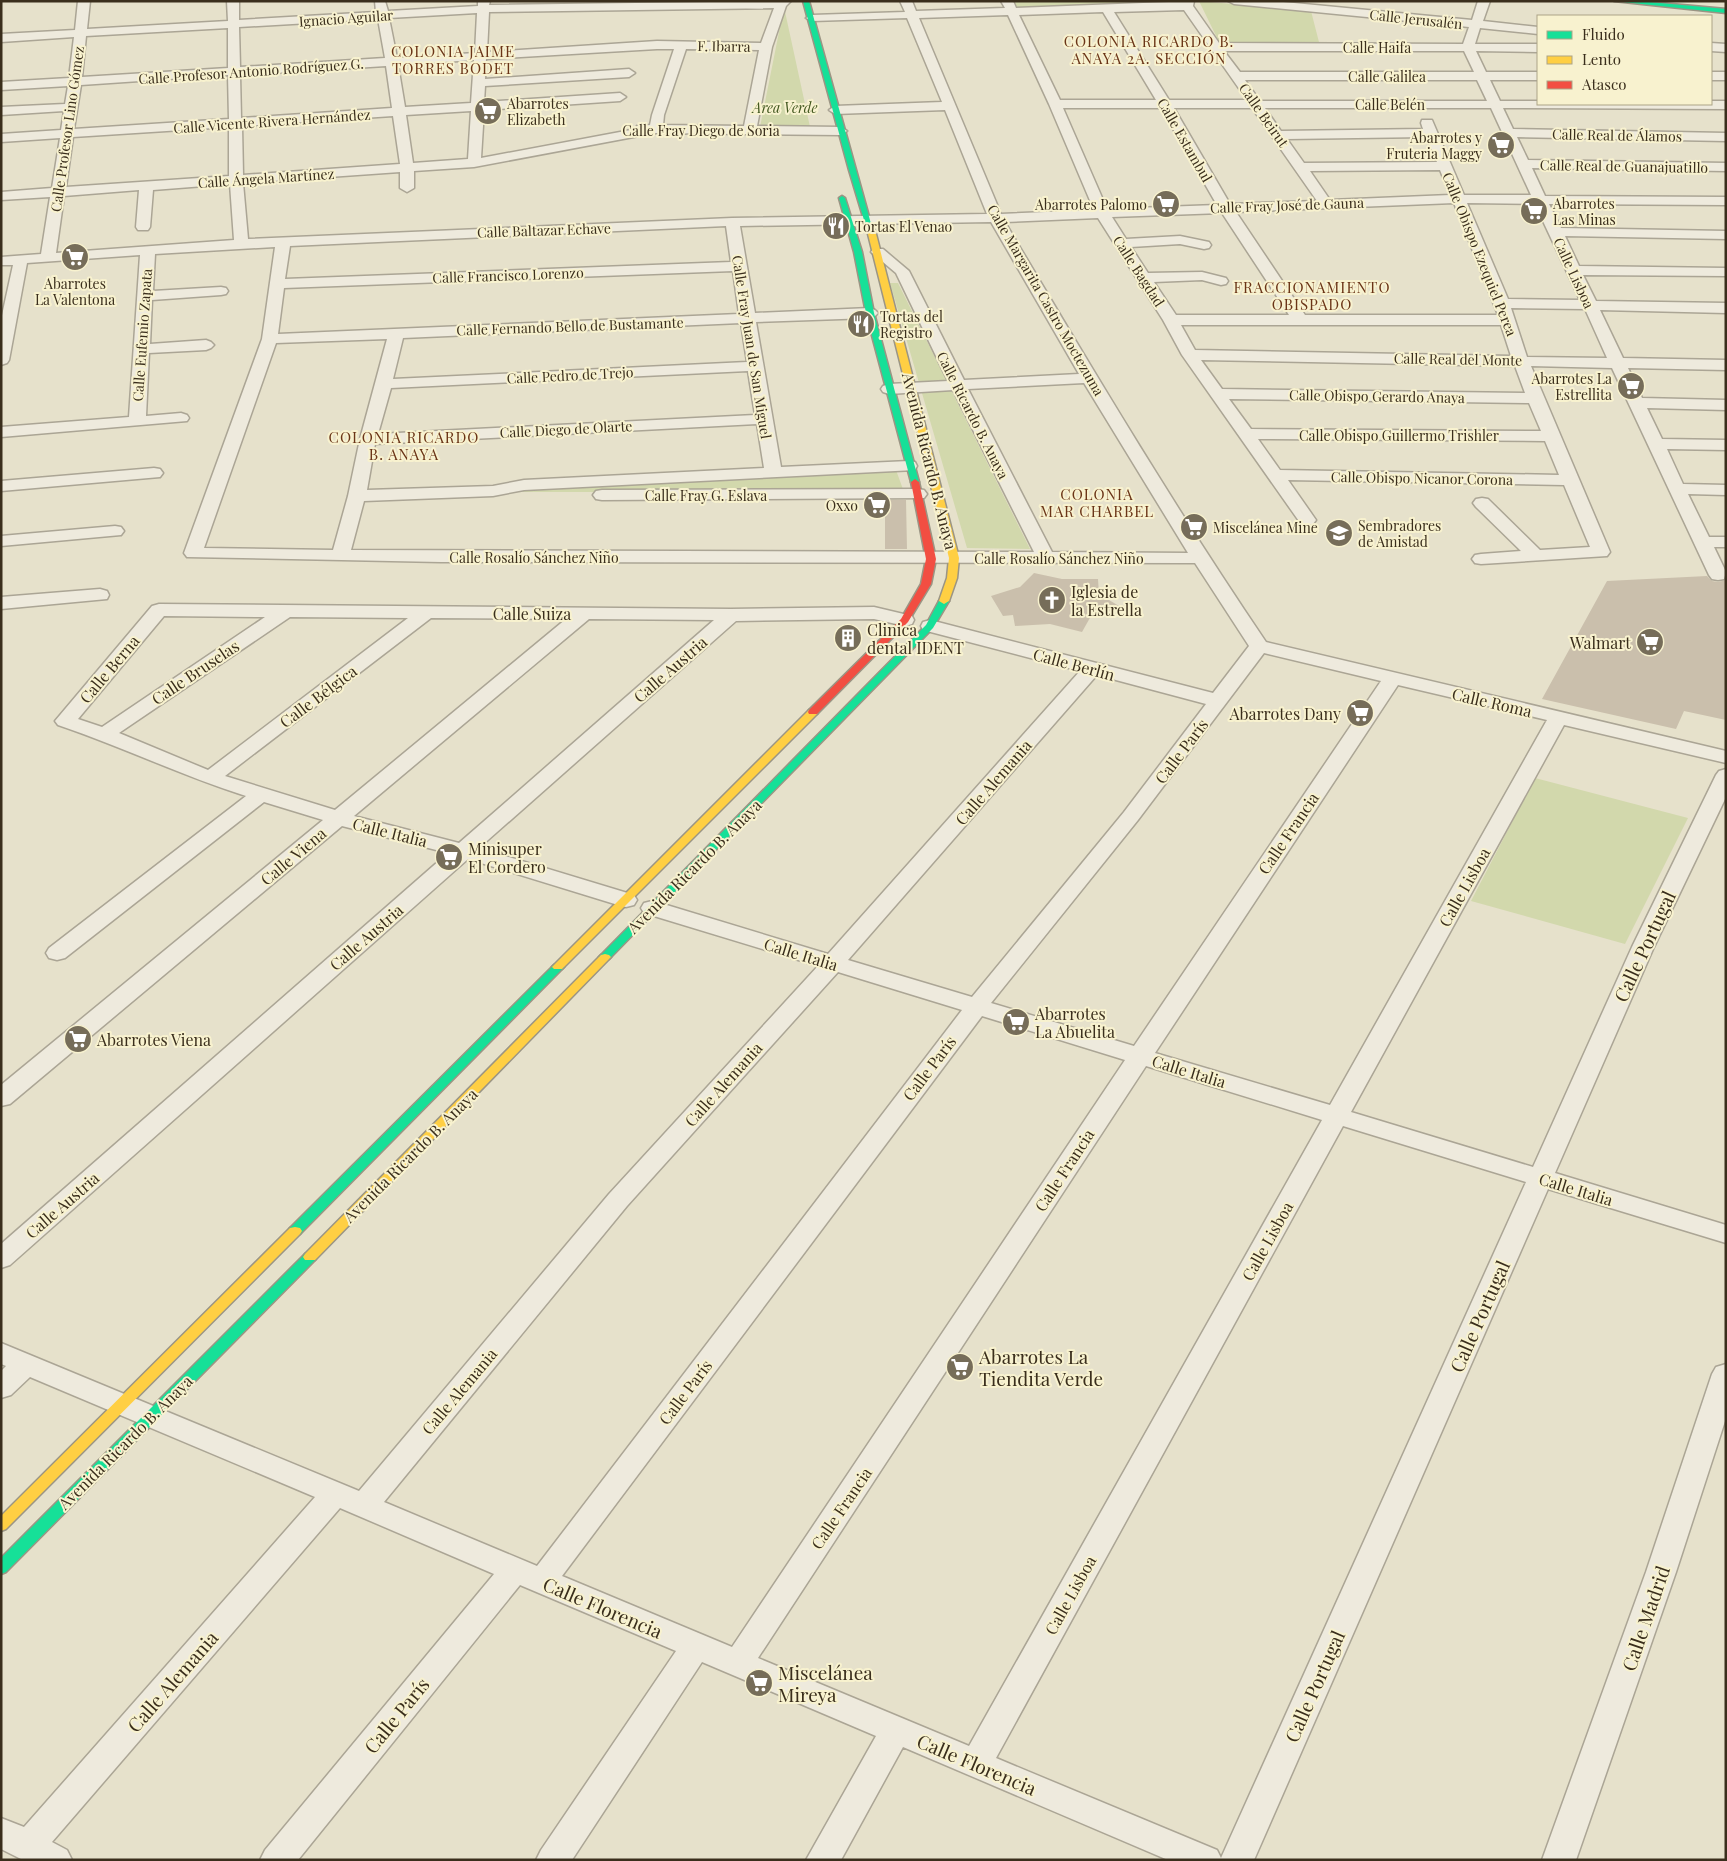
<svg xmlns="http://www.w3.org/2000/svg" width="1727" height="1861" font-family="'Playfair Display',serif">
	<rect width="100%" height="100%" fill="#e6e1cb"/>
	<!-- green -->
	<path fill="#d2d8ac" d="M1012,1H1181L1015,8Z
		M1199,1L1311,11L1320,46H1221Z
		M784,7L810,127H760Z
		M890,283H898L1030,549L967,548Z
		M896,470L904,492H523L518,489Z
		M1535,778L1688,818L1625,944L1471,901Z"/>
	<!-- building -->
	<path fill="#cabfac" d="M885,500H906L907,549H885Z
		M1034,573L1062,579H1098L1099,594L1124,609L1091,616L1082,632L1050,624L1015,626L1013,615L1003,616L991,596L1020,587Z
		M1707,576L1712,581L1718,582L1726,580V720L1684,711L1676,729L1542,699L1607,581Z"/>
	<g fill="none" stroke-linecap="round" stroke-linejoin="round">
		<!-- street casing -->
		<g stroke="#aba595" stroke-width="3">
			<path id="street" d="M78,1H90L87,29L228,21L227,1H239V20L376,12L375,1H385L388,11L478,6V1H490L489,5L791,1L786,6L772,47L757,126L841,127L847,131L841,135L655,133L474,167L414,171V188L407,192L400,188V172L243,183L248,239L732,218L987,214L945,110L835,114L829,110L835,106L942,102L907,18L812,21L806,18L812,15L905,12L900,1H912L916,11L1005,8L1001,1H1013L1016,8L1194,1L1193,6L1219,43L1463,44L1469,27L1234,4L1228,1H1273L1472,20L1478,1H1490L1483,21L1538,27V34L1480,28L1475,44H1538V52L1476,51L1486,72H1538V80H1490L1500,101H1538V104H1711V101H1726V109L1503,108L1513,129L1726,133V141L1517,137L1528,160L1726,163V171L1532,168L1545,196L1726,197V205L1549,204L1561,228L1726,231V239L1565,236L1579,266L1726,268V276L1583,275L1596,301L1726,303V313L1600,310L1623,358L1726,360V370L1628,368L1642,398L1726,400V410L1647,408L1662,439L1726,440V450L1667,449L1683,484L1726,485V495L1688,494L1709,537H1726V547H1714L1726,572L1724,579L1718,580L1712,579L1709,575L1612,368L1531,366L1610,552L1607,556L1481,564L1475,563L1472,559L1475,555L1481,554L1521,551L1476,507L1473,503L1476,499L1482,498L1488,499L1540,550L1590,547L1564,485L1288,480L1316,520L1313,524L1307,525L1301,524L1182,355L1163,320L1098,218L1005,222C1089,364 1173,505 1266,642L1726,751V763L1564,725L1351,1112L1533,1167L1632,947L1716,775L1719,771L1726,769V797L1654,947L1555,1173L1726,1225V1243L1548,1189L1254,1860H1168L903,1747L841,1860H806L876,1736L702,1662L572,1860H536L541,1850L676,1651L520,1585L298,1860H260L265,1850L494,1574L340,1508L52,1842L67,1850L72,1860H23L1,1849V1818L24,1827L315,1497L30,1377L11,1395L1,1398V1371L6,1366L1,1364V1343L359,1491L609,1194L818,966L644,913L641,908L644,903L652,901L660,903L828,954L1080,671L923,630L921,626L923,622L930,620L1213,693L1249,646L1195,563L441,562L187,557L184,553L262,339L275,247L155,254L153,291L221,287L226,288L228,291L226,294L221,295L152,300L150,344L206,340L211,342L214,345L211,348L206,350L149,353L146,416L181,413L187,415L189,418L187,421L1,437V427L129,417L140,255L27,263L9,360L7,363L1,365V320L13,265H1V257L41,254L50,197L1,200V192L52,188L60,138L1,142V134L61,130L64,111L1,115V107L65,104L68,86L1,90V82L69,78L74,37L1,42V34L75,30ZM774,8L761,43L657,41L487,52L489,12ZM1184,10L1247,100H1169L1114,12ZM1103,12L1156,100H1060L1019,15ZM477,13L475,53L397,58L389,18ZM1008,15L1049,104L1094,210L1001,214L919,18ZM378,19L385,58L240,67L239,27ZM228,28V68L82,77L86,36ZM657,49H674L652,115L650,125L637,126L636,129L481,158L484,110L620,101L626,97L620,93L484,102L485,86L629,77L635,73L629,69L485,79L486,59ZM686,49L759,50L744,126L663,125L664,115ZM1224,51H1464L1474,72H1240ZM474,60L471,103L405,107L398,65ZM386,66L392,108L241,118L240,75ZM228,75L229,119L74,129L81,85ZM1245,80H1477L1487,101H1260ZM1063,108H1161L1217,205L1107,209ZM1174,108H1252L1317,201L1230,204ZM1265,108H1491L1531,195H1464L1432,120H1422L1421,123L1423,129L1281,131ZM471,111L468,159L413,163L406,115ZM393,116L400,164L243,175L242,126ZM229,127V176L66,187L73,137ZM1426,137L1437,162L1304,163L1287,139ZM1440,170L1450,195L1330,200L1310,171ZM230,184L234,240L56,253L64,196L139,190L136,227L138,230H148L150,227L153,190ZM1454,203L1498,315H1305L1236,212ZM1467,203L1535,204L1580,300L1508,299ZM1222,213L1289,315H1176L1154,282L1202,280L1221,285L1226,284L1228,281L1226,278L1202,272L1148,273L1131,247L1180,244L1204,249L1209,248L1211,245L1209,242L1180,236L1126,239L1112,217ZM991,222L1079,374L964,380L909,271L883,249H873L871,252L896,273L948,381L889,384L883,386L881,389L883,392L889,394L953,390L1034,552L351,550L364,501L493,496L524,490L915,470L917,466L915,462L909,461L781,467L756,322L870,318L875,316L878,313L875,310L870,308L755,313L740,226ZM726,226L731,262L285,279L290,246ZM733,271L739,314L278,334L284,288ZM1511,308L1585,309L1607,358L1527,357ZM741,323L747,362L393,379L403,338ZM1181,325H1501L1511,356L1195,350ZM387,339L360,439L348,496L333,550L204,548L276,343ZM1201,360L1515,366L1525,393L1222,389ZM748,371L755,415L378,434L391,388ZM1084,383L1188,553L1052,552L968,389ZM1229,399L1529,403L1541,431L1251,429ZM757,424L764,468L524,480L493,486L367,490L375,444ZM1258,439L1545,441L1559,475L1280,470ZM1264,653L1381,681L1134,1046L991,1003L1138,820ZM1097,675L1206,704L1124,812L972,997L848,960ZM1398,685L1547,720L1330,1105L1155,1053ZM838,972L962,1010L537,1566L384,1502L627,1206ZM982,1016L1125,1060L732,1647L562,1576ZM1146,1066L1322,1120L969,1746L758,1658ZM1343,1126L1526,1182L1221,1858L1217,1850L996,1758Z
				M1711,43L1726,44V52L1711,51Z
				M1711,72H1726V80H1711Z
				M154,468L160,469L163,473L160,477L1,491V481Z
				M918,489L924,490L927,494L924,498L602,500L596,499L593,495L596,491L602,490Z
				M115,526L121,527L124,531L121,535L1,546V536Z
				M100,589L107,591L109,595L107,599L1,609V597Z
				M159,604L731,609L874,607L912,616L914,620L912,624L905,626L874,619L736,621L479,848L634,895L637,900L634,905L626,907L618,905L468,859L10,1265L1,1268V1244L448,853L342,826L10,1104L1,1106V1085L323,820L264,802L65,958L57,960L49,958L46,953L49,948L246,796C182,776 121,746 58,725L55,721L152,606ZM164,616L265,617L102,727L78,719ZM290,617L408,618L208,770L119,733ZM431,618L566,619L335,810L225,776ZM589,619L714,620L459,843L354,816Z
				M1726,1364V1418L1676,1572L1576,1860H1542L1646,1572L1712,1374L1716,1367Z"/>
		</g>
		<!-- fast casing -->
		<g stroke="#9b9584" stroke-width="3">
			<path id="fast" d="M803,1H809L873,231L867,230L849,170Z
				M1614,1H1638L1726,9V13Z
				M842,196L845,198L862,252L874,313L919,482L918,484L915,485L911,482L866,313L854,252L839,198Z
				M944,598L949,601L933,628L609,959H601L599,957L601,955L926,625L939,601Z
				M558,964L564,967L562,969L300,1234H290L288,1231L290,1228L554,965Z
				M310,1252L315,1254L317,1257L315,1260L6,1572L1,1574V1558L305,1254Z"/>
		</g>
		<!-- slow casing -->
		<g stroke="#9b9584" stroke-width="3">
			<path id="slow" d="M871,228L875,230L959,558L957,578L949,601L944,604L939,601L947,578L949,558L867,230Z
				M813,709L818,712L817,714L562,969H554L552,967L809,710Z
				M605,954L609,955L611,957L609,959L315,1260H305L303,1257L305,1254L601,955Z
				M295,1227L300,1228L302,1231L300,1234L6,1529L1,1531V1516L290,1228Z"/>
		</g>
		<!-- jam casing -->
		<g stroke="#9b9584" stroke-width="3">
			<path id="jam" d="M915,479L919,482L936,559L931,584L908,622L817,714H809L808,712L809,710L901,619L921,584L926,559L911,482Z"/>
		</g>
		<!-- street -->
		<use href="#street" fill="#eeeadd" fill-rule="evenodd"/>
		<!-- fast -->
		<use href="#fast" fill="#16e098" fill-rule="evenodd"/>
		<!-- slow -->
		<use href="#slow" fill="#ffcf43" fill-rule="evenodd"/>
		<!-- jam -->
		<use href="#jam" fill="#f24e42" fill-rule="evenodd"/>
	</g>
	<!-- icons -->
	<defs>
		<g id="supermarket-disc" transform="scale(1.4375)"><circle r="9.5" fill="#766d59" stroke="#f8f2cf"/><path d="M-6-5.5h2.5l.6 2H6L4.5 2H-2.5L-4.4-4H-6ZM-1.5 3.2a1.3 1.3 0 1 0 .1 0ZM3 3.2a1.3 1.3 0 1 0 .1 0Z" fill="#fff"/></g>
		<g id="restaurant-disc" transform="scale(1.4375)"><circle r="9.5" fill="#766d59" stroke="#f8f2cf"/><path d="M-5-6h1v4h1v-4h1v4h1v-4h1v5L-1.5 .5V6h-2V.5L-5-1ZM5-6V6H3V1.5H1.5Q1.5-4 5-6Z" fill="#fff"/></g>
		<g id="school-disc" transform="scale(1.4375)"><circle r="9.5" fill="#766d59" stroke="#f8f2cf"/><path d="M0-5L7-2L0 1L-7-2ZM-4 1L0 2.5L4 1V4Q0 6-4 4Z" fill="#fff"/></g>
		<g id="church-disc" transform="scale(1.4375)"><circle r="9.5" fill="#766d59" stroke="#f8f2cf"/><path d="M-1.2-6h2.4v3.5h3.3v2.4h-3.3V6h-2.4V-.1h-3.3v-2.4h3.3Z" fill="#fff"/></g>
		<g id="building-disc" transform="scale(1.4375)"><circle r="9.5" fill="#766d59" stroke="#f8f2cf"/><path d="M-4-6H4V6H1V3H-1V6H-4ZM-2.5-4.3h1.7v1.8h-1.7ZM.8-4.3h1.7v1.8H.8ZM-2.5-1h1.7V.8h-1.7ZM.8-1h1.7V.8H.8Z" fill="#fff"/></g>
	</defs>
	<g fill-rule="evenodd">
		<use href="#supermarket-disc" x="488" y="111"/>
		<use href="#supermarket-disc" x="1501" y="145"/>
		<use href="#supermarket-disc" x="1166" y="204"/>
		<use href="#supermarket-disc" x="1534" y="211"/>
		<use href="#restaurant-disc" x="836" y="226"/>
		<use href="#supermarket-disc" x="75" y="257"/>
		<use href="#restaurant-disc" x="861" y="324"/>
		<use href="#supermarket-disc" x="1631" y="386"/>
		<use href="#supermarket-disc" x="877" y="505"/>
		<use href="#supermarket-disc" x="1194" y="527"/>
		<use href="#school-disc" x="1339" y="533"/>
		<use href="#church-disc" x="1052" y="600"/>
		<use href="#building-disc" x="848" y="638"/>
		<use href="#supermarket-disc" x="1650" y="642"/>
		<use href="#supermarket-disc" x="1360" y="713"/>
		<use href="#supermarket-disc" x="449" y="857"/>
		<use href="#supermarket-disc" x="1016" y="1022"/>
		<use href="#supermarket-disc" x="78" y="1039"/>
		<use href="#supermarket-disc" x="960" y="1367"/>
		<use href="#supermarket-disc" x="759" y="1683"/>
	</g>
	<g text-anchor="middle" dominant-baseline="central" stroke-width="4" stroke-linejoin="round" paint-order="stroke">
		<!-- far-street labels -->
		<g font-size="14" fill="#3a2e1c" stroke="#f8f2cf">
			<text transform="translate(346 18) rotate(-4)">Ignacio Aguilar</text>
			<text transform="translate(1416 19) rotate(6)">Calle Jerusalén</text>
			<text transform="translate(724 46) rotate(1)">F. Ibarra</text>
			<text x="1377" y="47">Calle Haifa</text>
			<text transform="translate(251 71) rotate(-4)">Calle Profesor Antonio Rodríguez G.</text>
			<text x="1387" y="76">Calle Galilea</text>
			<text x="1390" y="104">Calle Belén</text>
			<text transform="translate(1264 115) rotate(55)">Calle Beirut</text>
			<text transform="translate(272 121) rotate(-4)">Calle Vicente Rivera Hernández</text>
			<text transform="translate(67 129) rotate(-82)">Calle Profesor Lino Gómez</text>
			<text x="701" y="130">Calle Fray Diego de Soria</text>
			<text transform="translate(1617 135) rotate(1)">Calle Real de Álamos</text>
			<text transform="translate(1185 140) rotate(60)">Calle Estambul</text>
			<text transform="translate(1624 166) rotate(1)">Calle Real de Guanajuatillo</text>
			<text transform="translate(266 178) rotate(-4)">Calle Ángela Martínez</text>
			<text transform="translate(1287 205) rotate(-2)">Calle Fray José de Gauna</text>
			<text transform="translate(544 230) rotate(-2)">Calle Baltazar Echave</text>
			<text transform="translate(1480 254) rotate(68)">Calle Obispo Ezequiel Perea</text>
			<text transform="translate(1139 271) rotate(57)">Calle Bagdad</text>
			<text transform="translate(1574 273) rotate(65)">Calle Lisboa</text>
			<text transform="translate(508 275) rotate(-2)">Calle Francisco Lorenzo</text>
			<text transform="translate(1046 300) rotate(60)">Calle Margarita Castro Moctezuma</text>
			<text transform="translate(570 326) rotate(-2)">Calle Fernando Bello de Bustamante</text>
			<text transform="translate(142 335) rotate(-86)">Calle Eufemio Zapata</text>
			<text transform="translate(752 347) rotate(81)">Calle Fray Juan de San Miguel</text>
			<text transform="translate(1458 359) rotate(1)">Calle Real del Monte</text>
			<text transform="translate(570 375) rotate(-3)">Calle Pedro de Trejo</text>
			<text transform="translate(1377 396) rotate(1)">Calle Obispo Gerardo Anaya</text>
			<text transform="translate(973 415) rotate(63)">Calle Ricardo B. Anaya</text>
			<text transform="translate(566 429) rotate(-3)">Calle Diego de Olarte</text>
			<text x="1399" y="435">Calle Obispo Guillermo Trishler</text>
			<text transform="translate(1422 478) rotate(1)">Calle Obispo Nicanor Corona</text>
			<text x="706" y="495">Calle Fray G. Eslava</text>
			<text x="534" y="557">Calle Rosalío Sánchez Niño</text>
			<text x="1059" y="558">Calle Rosalío Sánchez Niño</text>
		</g>
		<!-- far-poi labels -->
		<g font-size="14" fill="#3a2e1c" stroke="#f8f2cf" text-anchor="start">
			<text x="507" y="103">Abarrotes<tspan x="507" dy="16">Elizabeth</tspan></text>
			<text x="1482" y="137" text-anchor="end">Abarrotes y<tspan x="1482" dy="16">Fruteria Maggy</tspan></text>
			<text x="1553" y="203">Abarrotes<tspan x="1553" dy="16">Las Minas</tspan></text>
			<text x="1147" y="204" text-anchor="end">Abarrotes Palomo</text>
			<text x="855" y="226">Tortas El Venao</text>
			<text x="75" y="283" text-anchor="middle">Abarrotes<tspan x="75" dy="16">La Valentona</tspan></text>
			<text x="880" y="316">Tortas del<tspan x="880" dy="16">Registro</tspan></text>
			<text x="1612" y="378" text-anchor="end">Abarrotes La<tspan x="1612" dy="16">Estrellita</tspan></text>
			<text x="858" y="505" text-anchor="end">Oxxo</text>
			<text x="1358" y="525">Sembradores<tspan x="1358" dy="16">de Amistad</tspan></text>
			<text x="1213" y="527">Miscelánea Mine</text>
		</g>
		<!-- far-park labels -->
		<g font-size="14" font-style="italic" fill="#435820" stroke="#f8f2cf">
			<text x="785" y="107">Area Verde</text>
		</g>
		<!-- far-neighbourhood labels -->
		<g font-size="15" letter-spacing="1" fill="#6a3417" stroke="#f8f2cf">
			<text x="1149" y="41">COLONIA RICARDO B.<tspan x="1149" dy="17">ANAYA 2A. SECCIÓN</tspan></text>
			<text x="453" y="51">COLONIA JAIME<tspan x="453" dy="17">TORRES BODET</tspan></text>
			<text x="1312" y="287">FRACCIONAMIENTO<tspan x="1312" dy="17">OBISPADO</tspan></text>
			<text x="404" y="437">COLONIA RICARDO<tspan x="404" dy="17">B. ANAYA</tspan></text>
			<text x="1097" y="494">COLONIA<tspan x="1097" dy="17">MAR CHARBEL</tspan></text>
		</g>
		<!-- street labels -->
		<g font-size="16" fill="#3a2e1c" stroke="#f8f2cf">
			<text transform="translate(930 461) rotate(76)">Avenida Ricardo B. Anaya</text>
			<text x="532" y="613">Calle Suiza</text>
			<text transform="translate(1074 664) rotate(15)">Calle Berlín</text>
			<text transform="translate(109 669) rotate(-50)">Calle Berna</text>
			<text transform="translate(670 669) rotate(-41)">Calle Austria</text>
			<text transform="translate(195 672) rotate(-34)">Calle Bruselas</text>
			<text transform="translate(318 696) rotate(-37)">Calle Bélgica</text>
			<text transform="translate(1492 702) rotate(13)">Calle Roma</text>
			<text transform="translate(1181 751) rotate(-53)">Calle París</text>
			<text transform="translate(993 782) rotate(-49)">Calle Alemania</text>
			<text transform="translate(390 832) rotate(14)">Calle Italia</text>
			<text transform="translate(1288 833) rotate(-56)">Calle Francia</text>
			<text transform="translate(293 856) rotate(-40)">Calle Viena</text>
			<text transform="translate(694 866) rotate(-45)">Avenida Ricardo B. Anaya</text>
			<text transform="translate(1464 887) rotate(-61)">Calle Lisboa</text>
			<text transform="translate(366 937) rotate(-41)">Calle Austria</text>
			<text transform="translate(801 954) rotate(17)">Calle Italia</text>
			<text transform="translate(929 1068) rotate(-53)">Calle París</text>
			<text transform="translate(1189 1071) rotate(17)">Calle Italia</text>
			<text transform="translate(723 1084) rotate(-48)">Calle Alemania</text>
			<text transform="translate(410 1155) rotate(-45)">Avenida Ricardo B. Anaya</text>
			<text transform="translate(1064 1170) rotate(-57)">Calle Francia</text>
			<text transform="translate(1576 1189) rotate(17)">Calle Italia</text>
			<text transform="translate(62 1205) rotate(-41)">Calle Austria</text>
			<text transform="translate(1267 1241) rotate(-61)">Calle Lisboa</text>
			<text transform="translate(459 1391) rotate(-50)">Calle Alemania</text>
			<text transform="translate(685 1392) rotate(-53)">Calle París</text>
			<text transform="translate(125 1442) rotate(-45)">Avenida Ricardo B. Anaya</text>
			<text transform="translate(841 1508) rotate(-56)">Calle Francia</text>
			<text transform="translate(1070 1595) rotate(-61)">Calle Lisboa</text>
		</g>
		<!-- poi labels -->
		<g font-size="16" fill="#3a2e1c" stroke="#f8f2cf" text-anchor="start">
			<text x="1071" y="591">Iglesia de<tspan x="1071" dy="18">la Estrella</tspan></text>
			<text x="867" y="629">Clinica<tspan x="867" dy="18">dental IDENT</tspan></text>
			<text x="1631" y="642" text-anchor="end">Walmart</text>
			<text x="1341" y="713" text-anchor="end">Abarrotes Dany</text>
			<text x="468" y="848">Minisuper<tspan x="468" dy="18">El Cordero</tspan></text>
			<text x="1035" y="1013">Abarrotes<tspan x="1035" dy="18">La Abuelita</tspan></text>
			<text x="97" y="1039">Abarrotes Viena</text>
		</g>
		<!-- near-street labels -->
		<g font-size="19" fill="#3a2e1c" stroke="#f8f2cf">
			<text transform="translate(1644 946) rotate(-65)">Calle Portugal</text>
			<text transform="translate(1479 1316) rotate(-66)">Calle Portugal</text>
			<text transform="translate(603 1607) rotate(23)">Calle Florencia</text>
			<text transform="translate(1645 1618) rotate(-71)">Calle Madrid</text>
			<text transform="translate(172 1681) rotate(-49)">Calle Alemania</text>
			<text transform="translate(1314 1686) rotate(-66)">Calle Portugal</text>
			<text transform="translate(396 1715) rotate(-51)">Calle París</text>
			<text transform="translate(977 1764) rotate(23)">Calle Florencia</text>
		</g>
		<!-- near-poi labels -->
		<g font-size="19" fill="#3a2e1c" stroke="#f8f2cf" text-anchor="start">
			<text x="979" y="1356">Abarrotes La<tspan x="979" dy="22">Tiendita Verde</tspan></text>
			<text x="778" y="1672">Miscelánea<tspan x="778" dy="22">Mireya</tspan></text>
		</g>
	</g>
	<!-- border -->
	<rect width="1727" height="1861" fill="none" stroke="#3a2e1c" stroke-width="5"/>
	<!-- legend -->
	<rect x="1537" y="15" width="175" height="90" fill="#f8f2cf" stroke="#aca487"/>
	<rect x="1547" y="31" width="25" height="8" fill="#16e098" stroke="#aca487"/>
	<text x="1582" y="40" font-size="15" fill="#3a2e1c">Fluido</text>
	<rect x="1547" y="56" width="25" height="8" fill="#ffcf43" stroke="#aca487"/>
	<text x="1582" y="65" font-size="15" fill="#3a2e1c">Lento</text>
	<rect x="1547" y="81" width="25" height="8" fill="#f24e42" stroke="#aca487"/>
	<text x="1582" y="90" font-size="15" fill="#3a2e1c">Atasco</text>
</svg>
